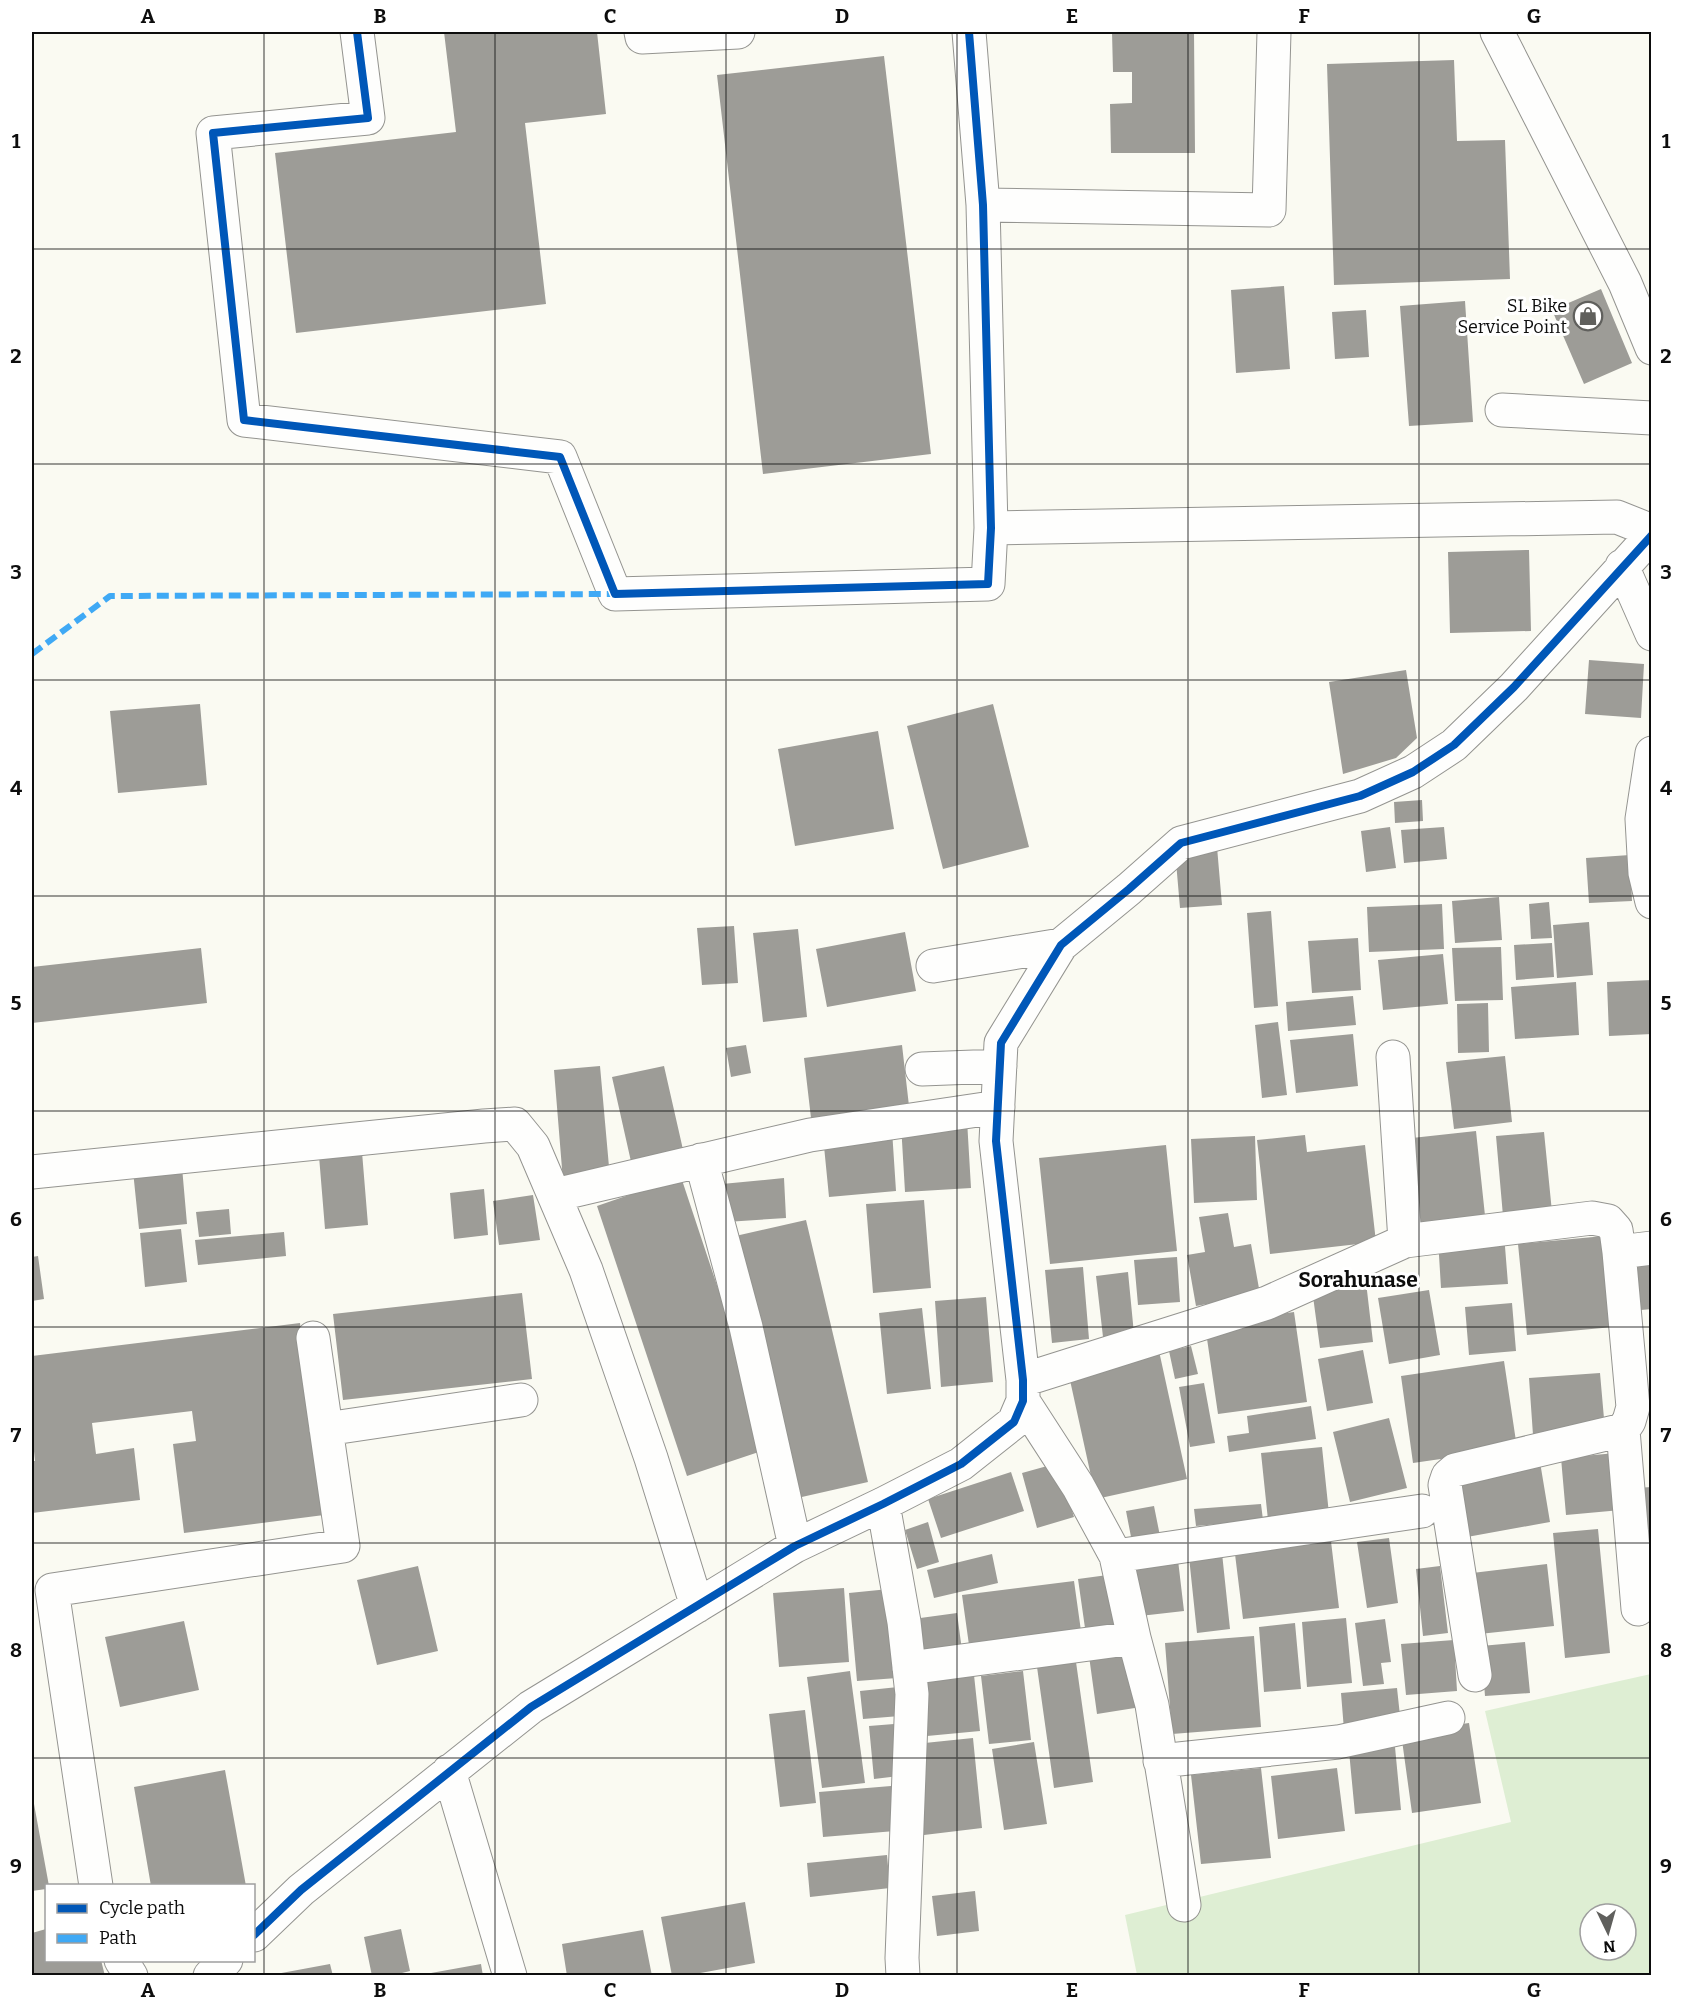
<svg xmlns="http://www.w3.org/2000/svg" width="1683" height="2007" font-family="Bitter,serif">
	<rect width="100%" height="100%" fill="#fafaf2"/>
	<!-- green -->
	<path fill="#deeed3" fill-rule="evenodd" d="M1651,1674V1975H1137L1125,1915L1511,1822L1485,1711ZM1590,1914H1626V1950H1590Z"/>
	<!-- building -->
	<path fill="#9d9c97" d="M444,32H597L606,114L525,123L546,304L296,333L275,153L456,132Z
		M1112,32H1194L1195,153H1111L1110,104L1132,103V72H1113Z
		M884,56L931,454L763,474L717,75Z
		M1454,60L1457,141L1505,140L1510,279L1334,285L1327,64Z
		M1284,286L1290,369L1236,373L1231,290Z
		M1601,289L1632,363L1584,384L1552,310Z
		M1465,301L1473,422L1409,426L1400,306Z
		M1366,310L1369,357L1335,359L1332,312Z
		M1529,550L1531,631L1450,633L1448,552Z
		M1589,660L1644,664L1641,718L1585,714Z
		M1406,670L1417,738L1396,758L1343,774L1329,682Z
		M200,704L207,785L118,793L110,711Z
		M993,704L1029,847L943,869L907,726Z
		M878,731L894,829L795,846L778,749Z
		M1422,800L1423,821L1395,823L1394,802Z
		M1390,827L1396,868L1366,872L1361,831Z
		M1444,827L1447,859L1404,863L1401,830Z
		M1217,847L1222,905L1180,908L1175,850Z
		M1630,855L1632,901L1589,903L1586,858Z
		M1499,897L1502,940L1455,943L1452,901Z
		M1549,902L1552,938L1531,939L1529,904Z
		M1442,904L1444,949L1369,952L1367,907Z
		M1271,911L1278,1006L1254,1008L1247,913Z
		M1589,922L1593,975L1557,978L1553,925Z
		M734,926L738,983L702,985L697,928Z
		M798,929L807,1017L763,1022L753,933Z
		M905,932L916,991L827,1007L816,949Z
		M1358,938L1361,990L1312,993L1308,941Z
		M1552,943L1554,977L1516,980L1514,945Z
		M1501,947L1503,1000L1455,1001L1452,948Z
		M201,948L207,1003L32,1023V967Z
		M1443,954L1448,1004L1383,1010L1378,960Z
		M1652,980V1034L1609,1036L1607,982Z
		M1576,982L1579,1035L1515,1039L1511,987Z
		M1353,996L1356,1025L1288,1031L1286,1002Z
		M1488,1003L1489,1052L1458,1053L1457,1004Z
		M1278,1022L1287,1095L1262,1098L1255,1025Z
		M1353,1034L1358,1086L1296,1093L1290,1040Z
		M746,1045L751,1073L731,1077L726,1048Z
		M902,1045L909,1106L811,1118L804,1058Z
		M1505,1056L1512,1122L1454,1129L1446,1062Z
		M600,1066L610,1178L563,1181L554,1070Z
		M664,1066L684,1154L632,1166L612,1077Z
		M967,1120L971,1188L905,1192L901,1124Z
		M892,1130L896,1191L829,1197L823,1136Z
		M1476,1131L1486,1225L1421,1232L1412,1138Z
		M1544,1132L1552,1212L1503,1216L1496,1136Z
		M1305,1135L1307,1152L1365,1145L1376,1242L1270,1254L1257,1140Z
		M1255,1136L1257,1200L1194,1203L1191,1139Z
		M1166,1145L1177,1251L1050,1264L1039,1158Z
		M362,1152L368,1225L325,1229L319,1156Z
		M182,1167L187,1224L139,1229L133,1171Z
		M681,1177L771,1448L687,1476L597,1206Z
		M784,1178L786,1218L726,1222L722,1184Z
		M484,1189L488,1235L454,1239L450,1193Z
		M533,1195L540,1240L499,1245L493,1201Z
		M924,1200L931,1288L873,1293L866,1204Z
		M229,1209L231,1234L199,1237L196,1212Z
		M1228,1213L1234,1247L1251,1244L1260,1294L1196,1306L1187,1255L1205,1252L1199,1217Z
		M806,1220L868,1482L793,1499L731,1237Z
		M181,1229L187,1282L145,1287L140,1233Z
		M284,1232L286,1256L198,1265L195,1240Z
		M1504,1234L1508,1284L1441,1288L1438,1239Z
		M1604,1236L1613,1327L1527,1335L1518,1244Z
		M1652,1251V1309L1641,1310L1635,1253Z
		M38,1256L44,1299L32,1301V1257Z
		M1177,1257L1180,1302L1138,1305L1134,1260Z
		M1083,1267L1089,1339L1052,1343L1045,1270Z
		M1128,1272L1134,1334L1103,1337L1096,1276Z
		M1366,1282L1373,1342L1320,1348L1312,1289Z
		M1429,1290L1440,1355L1389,1364L1378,1298Z
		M522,1293L532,1379L343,1400L333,1314Z
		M986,1297L993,1382L941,1387L935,1301Z
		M1512,1303L1516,1351L1469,1355L1465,1307Z
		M922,1308L931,1389L887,1394L879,1313Z
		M1294,1312L1307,1402L1218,1414L1205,1325Z
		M300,1323L324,1515L184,1533L173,1444L196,1441L192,1411L92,1423L96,1454L134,1448L140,1500L32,1513V1461H35L32,1432V1356Z
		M1191,1346L1198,1374L1175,1379L1169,1351Z
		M1363,1350L1373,1403L1327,1411L1318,1359Z
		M1159,1351L1187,1479L1096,1499L1068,1371Z
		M1504,1361L1517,1448L1413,1463L1401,1376Z
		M1600,1373L1605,1430L1533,1435L1529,1378Z
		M1204,1383L1215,1443L1190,1447L1179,1387Z
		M1311,1406L1316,1439L1229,1452L1227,1436L1249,1433L1247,1416Z
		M1389,1418L1407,1488L1350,1502L1333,1432Z
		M1322,1447L1329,1514L1268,1520L1261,1453Z
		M1616,1453L1621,1510L1566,1515L1561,1458Z
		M1540,1462L1550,1522L1467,1537L1456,1477Z
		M1058,1463L1074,1517L1037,1528L1022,1473Z
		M1011,1472L1024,1511L941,1538L928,1499Z
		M1652,1487V1529L1638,1530L1635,1488Z
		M1261,1504L1263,1520L1196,1526L1194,1509Z
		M1154,1506L1160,1536L1132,1542L1126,1511Z
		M928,1522L939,1562L917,1569L905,1530Z
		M1598,1529L1610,1653L1565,1658L1553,1533Z
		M1330,1533L1339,1608L1243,1619L1234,1546Z
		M1389,1538L1398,1603L1367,1608L1357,1542Z
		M1222,1553L1230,1629L1197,1633L1189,1557Z
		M992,1554L998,1583L934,1598L927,1570Z
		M1178,1560L1184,1611L1140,1616L1134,1565Z
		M1547,1564L1554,1626L1470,1635L1464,1574Z
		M418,1566L438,1651L377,1665L357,1580Z
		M1440,1566L1448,1633L1423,1636L1416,1569Z
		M1115,1574L1122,1630L1086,1635L1078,1579Z
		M1074,1581L1081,1631L969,1645L962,1595Z
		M844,1588L849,1662L779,1667L773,1593Z
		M889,1589L897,1678L857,1681L849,1593Z
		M957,1613L963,1658L919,1663L913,1619Z
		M1346,1618L1352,1683L1307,1687L1302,1622Z
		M1385,1619L1391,1662L1381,1663L1384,1684L1363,1686L1355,1623Z
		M184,1621L199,1690L120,1707L105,1637Z
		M1295,1623L1301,1689L1264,1692L1259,1627Z
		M1254,1636L1261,1727L1172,1734L1165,1643Z
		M1454,1640L1457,1691L1406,1695L1401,1644Z
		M1525,1642L1530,1693L1485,1696L1481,1646Z
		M1134,1649L1141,1707L1097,1714L1089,1656Z
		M1076,1662L1093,1782L1054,1788L1037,1667Z
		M850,1671L865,1783L822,1788L807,1677Z
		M1023,1671L1031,1740L989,1744L981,1676Z
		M974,1675L980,1731L927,1736L921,1680Z
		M898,1687L900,1716L863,1719L860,1691Z
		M1397,1688L1401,1725L1344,1730L1341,1693Z
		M805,1710L816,1803L780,1807L769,1714Z
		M1469,1723L1481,1803L1412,1813L1401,1733Z
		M894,1724L899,1776L874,1779L869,1726Z
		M973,1738L982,1828L924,1835L915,1744Z
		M1034,1742L1047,1824L1004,1830L992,1749Z
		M1395,1747L1401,1810L1355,1814L1349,1751Z
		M1261,1768L1271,1858L1201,1864L1191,1775Z
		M1337,1768L1345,1831L1278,1839L1271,1776Z
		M225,1770L246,1886H151L134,1787Z
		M891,1786L895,1831L823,1837L819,1792Z
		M32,1793L49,1886H46V1889L32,1891Z
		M887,1855L890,1888L810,1897L807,1863Z
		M975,1891L979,1931L937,1936L932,1896Z
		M745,1902L755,1963L684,1976H672L661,1917Z
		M46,1929V1960H101L105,1976H32V1933Z
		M401,1929L410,1971L390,1976H372L364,1937Z
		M643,1930L652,1976H567L562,1944Z
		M330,1964L333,1976H276V1974Z
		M481,1964L483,1976H431V1973Z"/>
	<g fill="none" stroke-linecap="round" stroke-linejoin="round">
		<!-- minor casing -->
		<g stroke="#949490" stroke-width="35">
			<path id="minor" d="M357,32L368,118L213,133L244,420L560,457L615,594L988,584L991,528L983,205L969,32
				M641,32L642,37L738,32
				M1497,32L1625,283L1652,348
				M983,205L1269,210L1274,32
				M1502,410L1652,418
				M991,528L1617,517L1652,531
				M1622,566L1652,634
				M1652,753L1642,819L1645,873L1652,902
				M933,966L1061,945
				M1393,1057L1405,1241
				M922,1069L1000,1066
				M701,1160L746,1327L795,1546
				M32,1172L484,1126L515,1124L533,1146L586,1270L651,1458L697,1606
				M555,1195L810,1135L998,1107
				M1619,1252L1652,1248
				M1023,1380L1267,1303L1405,1241L1592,1218L1608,1221L1616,1230L1619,1252L1633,1407L1629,1421L1623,1430L1455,1470L1448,1476L1445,1485L1475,1675
				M1023,1401L1078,1486L1116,1556L1134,1638L1152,1705L1184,1905
				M326,1429L521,1400
				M1623,1430L1638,1609
				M883,1504L904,1622L912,1694L902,1958L903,1976
				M1116,1556L1422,1511
				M909,1668L1134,1638
				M1160,1761L1338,1742L1448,1718
				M449,1771L510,1976
				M96,1886L52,1590L343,1546L313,1338
				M254,1935L301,1890L531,1707L795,1546L883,1504L961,1464L1014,1422L1023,1401V1380L996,1141L1001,1043L1061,945L1129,889L1181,843L1360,796L1413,772L1454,745L1514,687L1652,535
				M121,1960L131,1976
				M210,1976L226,1960"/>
		</g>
		<!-- minor -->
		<use href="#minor" stroke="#fefefd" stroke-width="33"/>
		<!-- quiet -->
		<path stroke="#3fa9f5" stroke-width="6" stroke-dasharray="12 6" stroke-linecap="butt" d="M32,654L110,596L615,594"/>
		<!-- cycleway casing -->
		<g stroke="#fff" stroke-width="11">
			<path id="cycleway" d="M357,32L368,118L213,133L244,420L560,457L615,594L988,584L991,528L983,205L969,32
				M254,1935L301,1890L531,1707L795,1546L883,1504L961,1464L1014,1422L1023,1401V1380L996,1141L1001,1043L1061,945L1129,889L1181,843L1360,796L1413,772L1454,745L1514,687L1652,535"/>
		</g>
		<!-- cycleway -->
		<use href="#cycleway" stroke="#0057b8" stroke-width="8"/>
	</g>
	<!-- grid -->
	<path fill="none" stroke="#0d0d0d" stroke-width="1.5" stroke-opacity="0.55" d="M264,32V1976M495,32V1976M726,32V1976M957,32V1976M1188,32V1976M1419,32V1976M32,249H1652M32,464H1652M32,680H1652M32,896H1652M32,1111H1652M32,1327H1652M32,1543H1652M32,1758H1652"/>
	<!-- icons -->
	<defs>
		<g id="shop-ring" transform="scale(1.5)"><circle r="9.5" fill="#fff" stroke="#60605d" stroke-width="1.5"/><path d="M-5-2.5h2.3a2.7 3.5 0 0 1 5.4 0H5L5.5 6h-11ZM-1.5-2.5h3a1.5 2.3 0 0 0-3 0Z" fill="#60605d"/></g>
	</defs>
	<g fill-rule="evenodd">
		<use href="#shop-ring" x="1588" y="316"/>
	</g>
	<g text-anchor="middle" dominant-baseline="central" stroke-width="6" stroke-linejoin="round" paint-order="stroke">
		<!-- poi labels -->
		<g font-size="18" fill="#0d0d0d" stroke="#fff" text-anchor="end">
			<text x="1567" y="306">SL Bike<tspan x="1567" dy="21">Service Point</tspan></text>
		</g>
		<!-- quarter labels -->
		<g font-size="21" font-weight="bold" fill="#0d0d0d" stroke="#fff">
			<text x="1358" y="1280">Sorahunase</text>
		</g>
	</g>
	<!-- border -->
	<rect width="1683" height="2007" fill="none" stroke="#ffffff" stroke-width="66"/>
	<!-- legend -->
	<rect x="45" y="1884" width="210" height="78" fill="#ffffff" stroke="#9e9e9e" stroke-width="1.5"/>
	<rect x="57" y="1904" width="30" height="9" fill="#0057b8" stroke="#9e9e9e" stroke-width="1.5"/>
	<text x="99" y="1914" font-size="18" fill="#0d0d0d">Cycle path</text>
	<rect x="57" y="1934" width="30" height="9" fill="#3fa9f5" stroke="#9e9e9e" stroke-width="1.5"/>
	<text x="99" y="1944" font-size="18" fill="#0d0d0d">Path</text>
	<!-- north arrow -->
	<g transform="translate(1608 1932) rotate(175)"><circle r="28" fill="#ffffff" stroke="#9e9e9e" stroke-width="1.5"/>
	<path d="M0-4.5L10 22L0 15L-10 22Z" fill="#60605d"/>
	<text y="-9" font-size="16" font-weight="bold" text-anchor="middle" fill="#0d0d0d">N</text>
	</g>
	<rect x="33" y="33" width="1617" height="1941" fill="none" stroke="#0d0d0d" stroke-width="2"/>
	<g font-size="20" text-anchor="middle" font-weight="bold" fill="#0d0d0d">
		<text x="148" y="23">A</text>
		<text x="380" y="23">B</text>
		<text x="610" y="23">C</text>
		<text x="842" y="23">D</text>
		<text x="1072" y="23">E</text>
		<text x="1304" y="23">F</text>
		<text x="1534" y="23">G</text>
		<text x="16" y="148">1</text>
		<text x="1666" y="148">1</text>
		<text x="16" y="363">2</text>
		<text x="1666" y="363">2</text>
		<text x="16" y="579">3</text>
		<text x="1666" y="579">3</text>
		<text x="16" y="795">4</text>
		<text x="1666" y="795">4</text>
		<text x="16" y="1010">5</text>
		<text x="1666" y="1010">5</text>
		<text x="16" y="1226">6</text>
		<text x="1666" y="1226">6</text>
		<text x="16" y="1442">7</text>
		<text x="1666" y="1442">7</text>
		<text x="16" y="1657">8</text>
		<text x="1666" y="1657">8</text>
		<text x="16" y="1873">9</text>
		<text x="1666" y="1873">9</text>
		<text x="148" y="1997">A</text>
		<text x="380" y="1997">B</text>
		<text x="610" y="1997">C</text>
		<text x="842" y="1997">D</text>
		<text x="1072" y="1997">E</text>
		<text x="1304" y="1997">F</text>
		<text x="1534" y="1997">G</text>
	</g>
</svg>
